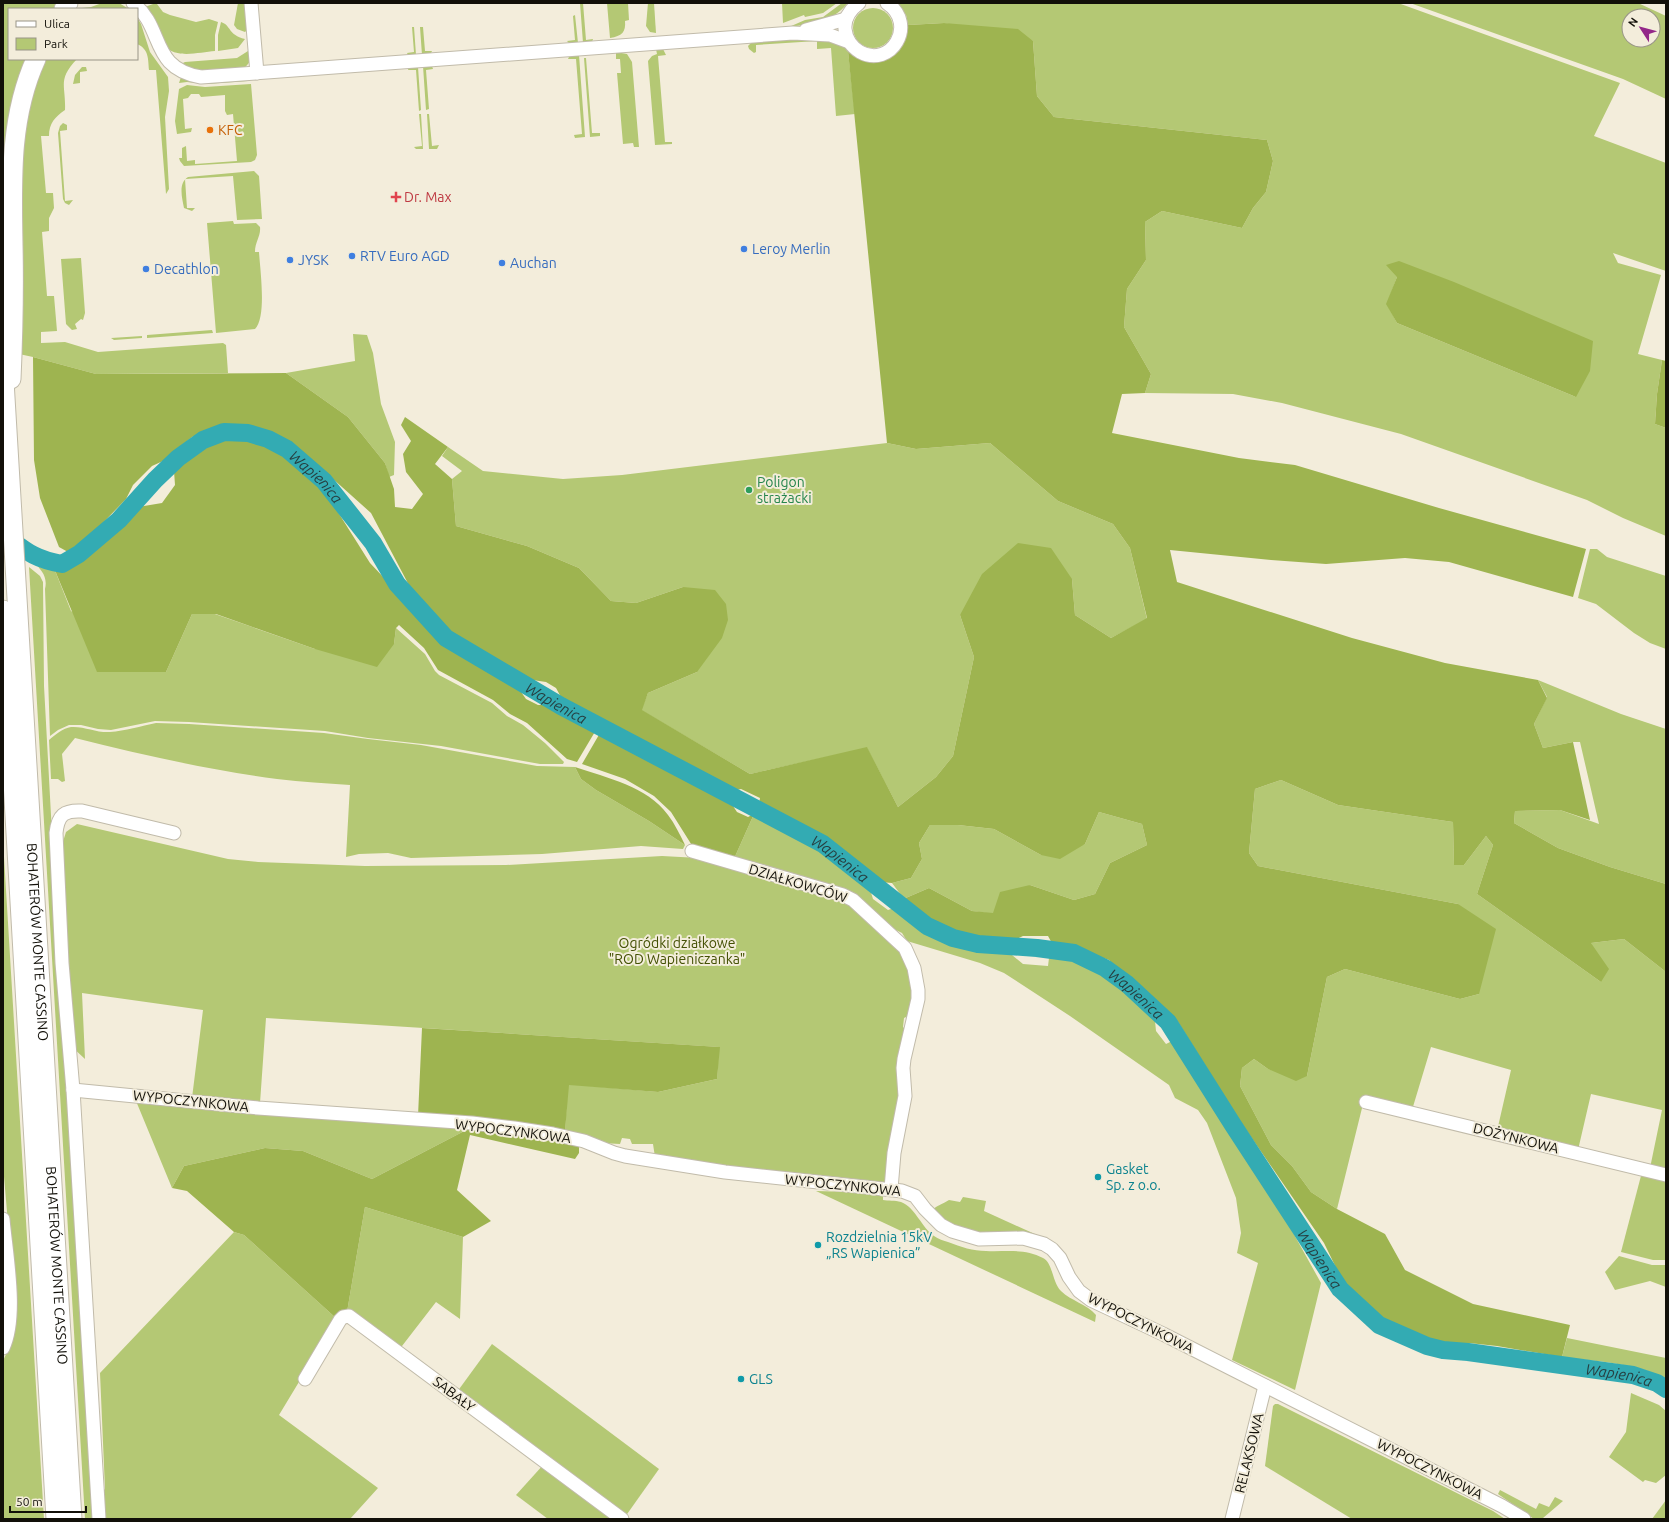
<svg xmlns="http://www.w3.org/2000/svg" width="1669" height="1522" font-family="Ubuntu,sans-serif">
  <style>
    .green { fill: #b4c874; fill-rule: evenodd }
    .forest { fill: #9eb450 }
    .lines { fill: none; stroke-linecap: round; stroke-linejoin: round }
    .river { stroke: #33abb3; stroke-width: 18 }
    .minor-casing { stroke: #c1bbaa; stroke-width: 15 }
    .highway-casing { stroke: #c1bbaa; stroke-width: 21 }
    .minor { stroke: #fff; stroke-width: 13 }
    .highway { stroke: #fff; stroke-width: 19 }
    .food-dot { fill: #e8710a; stroke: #f3eddb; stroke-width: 1.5 }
    .health-dot { fill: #e0444e; stroke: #f3eddb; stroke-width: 1.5 }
    .shop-dot { fill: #3f7fe0; stroke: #f3eddb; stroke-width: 1.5 }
    .leisure-dot { fill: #2e9e5b; stroke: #f3eddb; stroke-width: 1.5 }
    .culture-dot { fill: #0f9aa8; stroke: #f3eddb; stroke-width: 1.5 }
    .labels { text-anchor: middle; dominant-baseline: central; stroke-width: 4; stroke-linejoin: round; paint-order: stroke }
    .food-label { font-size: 14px; fill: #c56008; stroke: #f3eddb; text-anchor: start }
    .health-label { font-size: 14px; fill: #be3a42; stroke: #f3eddb; text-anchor: start }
    .shop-label { font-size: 14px; fill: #366cbe; stroke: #f3eddb; text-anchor: start }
    .leisure-label { font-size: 14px; fill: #27864d; stroke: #f3eddb; text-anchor: start }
    .street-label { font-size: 14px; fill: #121009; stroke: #f3eddb }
    .park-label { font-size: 14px; fill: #445104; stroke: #f3eddb }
    .culture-label { font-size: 14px; fill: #0d838f; stroke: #f3eddb; text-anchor: start }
    .water-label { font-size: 15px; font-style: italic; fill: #263f41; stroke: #f3eddb }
  </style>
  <rect width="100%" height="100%" fill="#f3eddb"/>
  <g class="green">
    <path d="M3 3H59L58 9H9V59H28L7 244 3 178Z"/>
    <path d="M102 3H119L129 9H73L91 7Z"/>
    <path d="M238 3H246L248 29 245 32 237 29 234 25Z"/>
    <path d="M580 3H583L586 40 593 39 592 42 583 43Z"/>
    <path d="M607 3H628L629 20 625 21C626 32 622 36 610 38Z"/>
    <path d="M648 3H654L656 33 650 32 646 26Z"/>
    <path d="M782 3H837L823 13 805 17 804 15 783 23Z"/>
    <path d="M842 3H848C829 24 815 23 789 27L805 20 823 17Z"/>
    <path d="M897 3H1398L1620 83 1594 136 1666 163V271L1613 253 1618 263 1661 275 1638 354 1662 360 1657 394 1655 424 1666 428V536L1623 518 1587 500 1401 434 1282 403 1233 394 1145 393 1151 374 1124 327 1127 289 1146 260 1145 222 1162 211 1242 228 1253 208 1266 192 1273 161 1267 140 1054 117 1037 96 1033 41 944 23 908 25 906 15ZM1397 277 1576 397 1397 323 1387 304Z"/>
    <path d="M1410 3H1638L1666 16V99L1623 79ZM1629 16H1653V40H1629Z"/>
    <path d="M153 4H157L163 12 170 15 196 22 209 19 218 22 215 35V51C201 52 180 58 168 49L145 7Z"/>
    <circle cx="873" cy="28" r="20"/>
    <path d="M575 15 578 43 570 44 567 41 575 40 573 16Z"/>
    <path d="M137 17 141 24 150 52 168 77 169 91 165 117 169 189 166 194 156 70H149C148 59 149 49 137 44Z"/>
    <path d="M221 22C231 25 228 35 245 39L238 48 218 51V35Z"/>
    <path d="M412 27H414L416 55H408L407 53 414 52Z"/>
    <path d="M420 27H423L425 51H432L430 55H422Z"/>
    <path d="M807 38 823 39 840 43 848 51 855 114 836 116 831 48 817 49V41L756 45V52L754 53 749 49 748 46 752 42Z"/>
    <path d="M656 49H663L666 55 658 56 665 142H672V144L655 145 648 61 652 56 657 54Z"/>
    <path d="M248 51 250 53C251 60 250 63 244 68L207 72 197 71 181 64 185 62 237 58Z"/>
    <path d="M616 52 627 54 632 62 639 147H634L633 143 623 144 617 73H621L620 59H616Z"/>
    <path d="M570 55H579L585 137 575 138 574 135 582 134 576 59H568Z"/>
    <path d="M584 58H586L592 133H600V136L590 137Z"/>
    <path d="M41 59H77C57 80 66 85 65 110 55 117 49 123 49 136H41L46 193H53L54 208 49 218V231L42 232 47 296H54L57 331 41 332V343L65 342 98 352 223 343 226 345 228 373 96 374 33 357 19 354V151Z"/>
    <path d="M423 66H432L433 69 426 70 429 109 426 110Z"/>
    <path d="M82 67H86L87 71 80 72V83L73 84 75 75Z"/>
    <path d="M409 67H418L421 110 419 111 416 70H408Z"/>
    <path d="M181 77 246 80 248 81 207 84 187 82 179 83Z"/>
    <path d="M251 84 257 155 255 160 251 162 184 166 180 161 179 158H182V148L186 146 187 161 195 160V164L237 161 233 114 227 115 225 111V95L201 97 199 94H191L188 98 183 99 185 129 192 128 191 132 177 134 175 121 179 89 187 85 205 87Z"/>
    <path d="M419 114H421L423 149H416L414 147 422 146Z"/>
    <path d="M427 114H429L432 146 439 145 437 149H429Z"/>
    <path d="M63 123 67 125V130L60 131 65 201 73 200 69 205 65 203 63 199 58 133 60 126Z"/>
    <path d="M254 171 259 176 262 219 237 220 233 176 185 179 187 208H195L192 211 184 208C182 198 178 183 188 177Z"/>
    <path d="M233 221 234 224 256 223 260 227C261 236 255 242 255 252H259C260 269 267 317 255 329L216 333 207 223Z"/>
    <path d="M81 258 85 313 83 320 81 319 75 324 77 329 72 330 66 324 61 259Z"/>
    <path d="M212 330 213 333 147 338V335Z"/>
    <path d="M353 334 367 335 373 353 381 404 395 442 394 475 389 477 385 463 348 417 286 373 355 361Z"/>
    <path d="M142 336V338L114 340 111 338Z"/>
    <path d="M887 443 916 449 990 443 1058 501 1113 524 1130 548 1147 619 1111 638 1075 615 1072 579 960 615 974 657 953 756 936 777 898 807 867 748 750 774 641 710 648 693 697 672 683 587 636 603 611 601 579 568 527 546 456 526 452 479 462 471 442 456 448 447 483 471 563 479 622 475Z"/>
    <path d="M1590 549H1597L1607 557 1666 576V649L1650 643 1634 633 1596 604 1578 598Z"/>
    <path d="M33 561 54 568 71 611 166 672 192 614H215L315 649 394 644 396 628 425 654 435 671 439 675 492 703 507 716 523 725 545 743 564 762 563 764H540L441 746 368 738 325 731 189 722 155 721 111 730 98 729 81 725H69L58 730 50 736 45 589C48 576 41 570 33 561Z"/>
    <path d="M29 567 40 576 43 582 44 686 59 963 95 1519H85Z"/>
    <path d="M1538 680 1621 714 1666 729V884L1610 867 1558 848 1514 823 1515 811 1560 810 1599 824 1580 742H1573L1543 748 1534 724 1547 697Z"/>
    <path d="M156 723 189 724 324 733 368 739 421 745 537 766 575 767 581 779 596 790 649 821 685 845 683 849 641 846 542 854 411 858 388 853 359 854 346 857 350 785C326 783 302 782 277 779 210 770 142 755 75 738L62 754 65 781 62 782 58 779H51L49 740C55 735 63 728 71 727 84 726 97 733 110 732 125 731 141 726 156 723Z"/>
    <path d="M1281 780 1338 805 1453 822 1454 865H1464L1486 836 1493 845 1477 894 1601 982 1591 943 1624 939 1666 972V1172L1650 1168 1662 1110 1591 1094 1578 1150 1497 1131 1511 1070 1431 1047 1412 1110 1364 1100 1337 1209 1311 1192 1292 1166 1271 1145 1240 1086 1242 1068 1254 1059 1268 1069 1307 1076 1327 977 1345 969 1460 999 1479 994 1458 904 1258 866 1249 853 1255 789Z"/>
    <path d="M1099 812 1142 824 1147 845 1110 863 1095 894 1074 900 1030 885 993 914 972 911 929 888 901 900V895L892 883 911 878 922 859 919 843 930 825H958L994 829 1041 855 1085 844Z"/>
    <path d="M754 814 830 854 869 886 873 899 888 910 894 908 923 929 948 942 1012 955 1023 964 1048 966 1049 958 1073 960 1103 973 1143 1007 1155 1021 1156 1031 1166 1044 1172 1041 1231 1132 1266 1184 1321 1283 1295 1390 1232 1360 1258 1263 1237 1253 1241 1233 1236 1198 1207 1123 1198 1110 1175 1098 1169 1085 1070 1016 1004 973 980 963 907 941 902 933 884 924 861 901 733 861Z"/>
    <path d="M77 824 228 859 258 862 365 866 506 865 662 856 699 858 840 899 855 908 901 952 914 982 910 1015 904 1018 903 1027 906 1030 902 1091 886 1183 883 1184 655 1157 653 1144H632L630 1139 622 1138 620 1144 602 1143 597 1139 565 1131 568 1084 658 1092 717 1079 719 1047 266 1018 260 1103 192 1098 203 1010 82 993 85 1059 71 1046 61 848 66 832Z"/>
    <path d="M3 840 44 1519H3V1361L11 1343 15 1305 3 1165Z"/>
    <path d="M136 1101 472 1127 372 1179 303 1151 265 1148 184 1166 172 1188Z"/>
    <path d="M1642 1172 1666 1178V1260H1653L1621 1252Z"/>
    <path d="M816 1191 883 1193V1200C888 1201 895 1200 901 1202 916 1208 921 1227 934 1236 938 1239 944 1241 948 1242 961 1247 973 1251 986 1251 1006 1252 1025 1248 1043 1258 1053 1263 1052 1282 1061 1291 1071 1301 1087 1304 1096 1315L1095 1322Z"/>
    <path d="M963 1197 986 1201 984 1211 1037 1235H980L952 1227 933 1209C938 1205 943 1204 949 1200L960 1202Z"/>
    <path d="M365 1207 463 1237 460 1319 436 1302 402 1346 398 1348 347 1312Z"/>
    <path d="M234 1232 244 1235 337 1319 279 1415 378 1488 350 1519H104L102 1492 105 1489 100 1373Z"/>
    <path d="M1619 1256 1652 1265H1666V1287L1650 1281 1615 1290 1605 1272Z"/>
    <path d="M1567 1338 1666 1358V1380C1643 1363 1591 1361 1562 1357Z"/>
    <path d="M492 1344 659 1469 625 1517 457 1392Z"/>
    <path d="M1631 1393 1659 1405 1666 1411V1475L1656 1483 1645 1480 1643 1482 1609 1457 1626 1432Z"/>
    <path d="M1275 1404H1278L1493 1511 1505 1519H1352L1265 1466 1273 1406Z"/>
    <path d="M544 1464 618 1519H548L516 1495Z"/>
    <path d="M1500 1490 1536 1509 1539 1503 1549 1507 1555 1497 1563 1501 1543 1518 1534 1519 1498 1494Z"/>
    <path d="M1666 1500V1519H1652Z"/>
  </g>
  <g class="forest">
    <path d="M944 23 1018 29 1033 41 1037 96 1054 117 1267 140 1273 161 1266 192 1253 208 1242 228 1162 211 1145 222 1146 260 1127 289 1124 327 1151 374 1145 393 1122 394 1112 433 1239 458 1295 465 1439 508 1586 549 1573 597 1449 562 1405 558 1326 564 1271 560 1170 550 1177 582 1352 638 1445 663 1538 680 1547 698 1534 724 1543 748 1573 742 1590 820 1560 810 1515 811 1514 823 1558 848 1610 867 1666 884V972L1624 939 1591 943 1609 969 1601 982 1477 894 1493 845 1486 836 1464 865H1454L1453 822 1338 805 1281 780 1255 789 1249 853 1258 866 1458 904 1496 929 1479 994 1460 999 1345 969 1327 977 1307 1076 1296 1081 1268 1069 1254 1059 1242 1068 1240 1086 1271 1145 1292 1166 1311 1192 1337 1209 1385 1234 1405 1270 1473 1304 1570 1325 1562 1357 1497 1346 1469 1343 1434 1344 1382 1322 1345 1286 1324 1243 1238 1118 1178 1022 1109 960 1075 948 1053 945 1048 936H1023L1008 943 961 935 932 922 901 900 929 888 972 911 993 913 1000 892 1030 885 1074 900 1095 894 1110 863 1147 845 1142 824 1099 812 1085 844 1060 859 1041 855 994 829 958 825H930L919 843 922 859 911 878 892 883 880 882 824 842 759 804 760 798 741 789 733 791 562 699 556 688 546 682 526 679 486 658 457 638 434 618 412 591 371 513 313 461 291 445 255 429 235 427 215 429 192 437 163 461 152 466 133 485 126 499 95 531 68 552 59 547 40 498 34 460 33 357 96 374 286 373 348 417 385 463 394 489 395 507 412 509 423 494 406 472 403 454 411 441 401 425 405 417 448 447 435 464 452 479 456 526 527 546 579 568 611 601 636 603 683 587 715 590 726 604 728 620 722 638 697 672 648 693 642 710 750 774 867 747 898 807 936 777 953 756 974 657 960 615 982 574 1018 543 1051 548 1072 579 1075 615 1111 638 1147 618 1130 548 1113 524 1058 501 990 443 916 449 887 443 848 51C852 54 856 58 861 60 886 69 907 51 908 25Z"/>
    <path d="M1399 261 1454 282 1593 341 1590 371 1576 397 1397 323 1386 304 1397 277 1386 265Z"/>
    <path d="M1662 360 1666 361V428L1655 424 1657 394Z"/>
    <path d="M236 437 263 445 292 459 320 487 336 509 370 563 419 615 429 629 449 646 519 689 526 699 538 705H552L596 730 577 762 567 759 527 723 510 714 493 700 438 670 424 648 399 625 396 628 394 644 377 667 315 649 216 614H192L166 672H97L54 568 68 566 85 554 138 507 162 503 175 485 174 471 191 453 216 439Z"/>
    <path d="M600 733 727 797 737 812 748 817 754 814 733 861 693 847 671 812 654 796 625 779 582 764Z"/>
    <path d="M575 767C607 778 647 786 668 815 675 824 680 835 685 845L649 821 596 790 581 779Z"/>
    <path d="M422 1028 720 1047 717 1079 658 1092 569 1085 565 1131 418 1116Z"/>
    <path d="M472 1127 515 1132 579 1146V1153L575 1159 470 1135 457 1190 491 1221 463 1237 365 1207 347 1312 337 1319 244 1235 234 1232 187 1191 172 1188 184 1166 265 1148 303 1151 372 1179Z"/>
  </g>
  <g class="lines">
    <path class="river" id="s1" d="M3 534C26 551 34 559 62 564L79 554 119 520 155 480 178 458 203 440 224 432 248 433 268 439 287 449 324 481 373 543 397 584 446 638 561 706 823 844 927 926 953 938 978 944 1037 948 1074 953 1105 968 1127 984 1168 1022 1233 1125 1340 1289 1379 1325 1427 1346 1443 1350 1468 1352 1633 1375 1657 1383 1666 1389"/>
    <defs>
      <g id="minor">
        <path d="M133 3C165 28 149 68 201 77L793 33 830 35 849 42"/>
        <path d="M251 3 257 73"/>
        <path d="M859 3C851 9 844 18 845 29 846 39 852 47 860 52 891 69 918 24 887 3"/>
        <path d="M806 30 846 19"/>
        <path d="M692 851 843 895 853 900 905 948 914 968 918 990V999L904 1059 903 1068 905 1096 894 1153 891 1189"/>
        <path d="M73 1090 258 1108 472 1123 514 1128 553 1134 584 1141 614 1153 625 1156 725 1172 902 1191 915 1196 925 1209 941 1225 952 1231 979 1239 1023 1238 1044 1244 1052 1249 1060 1258 1069 1277 1079 1291 1091 1300 1163 1334 1502 1506 1524 1519"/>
        <path d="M1366 1102 1666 1175"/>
        <path d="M3 1219C6 1254 18 1316 3 1348"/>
        <path d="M305 1379 340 1320 343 1317 349 1316 622 1519"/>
        <path d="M99 1519 73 1090 62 963 56 833C58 815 64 810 82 811L174 833"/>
        <path d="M1232 1519 1265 1386"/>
      </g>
      <g id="highway">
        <path d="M64 9 68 3"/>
        <path id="s2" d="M3 364 72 1519"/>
        <path d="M11 379C13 335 14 290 13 245 12 182 9 118 36 59"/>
        <path d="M3 610 56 1519"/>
      </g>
    </defs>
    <use href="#minor" class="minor-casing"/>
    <use href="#highway" class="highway-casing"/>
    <use href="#minor" class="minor"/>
    <use href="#highway" class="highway"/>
  </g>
  <circle class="food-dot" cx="210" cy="130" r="4"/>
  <path class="health-dot" d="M394 191h4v4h4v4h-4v4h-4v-4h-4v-4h4z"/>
  <g class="shop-dot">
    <circle cx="744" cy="249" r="4"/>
    <circle cx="352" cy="256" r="4"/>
    <circle cx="290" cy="260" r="4"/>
    <circle cx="502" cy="263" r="4"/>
    <circle cx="146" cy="269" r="4"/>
  </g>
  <circle class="leisure-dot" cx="749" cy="490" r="4"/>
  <g class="culture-dot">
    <circle cx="1098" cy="1177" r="4"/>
    <circle cx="818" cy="1245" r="4"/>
    <circle cx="741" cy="1379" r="4"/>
  </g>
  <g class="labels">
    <g class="food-label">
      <text x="218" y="130">KFC</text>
    </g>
    <g class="health-label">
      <text x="404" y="197">Dr. Max</text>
    </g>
    <g class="shop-label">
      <text x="752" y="249">Leroy Merlin</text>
      <text x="360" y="256">RTV Euro AGD</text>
      <text x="298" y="260">JYSK</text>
      <text x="510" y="263">Auchan</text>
      <text x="154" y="269">Decathlon</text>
    </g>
    <g class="leisure-label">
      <text x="757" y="482">Poligon<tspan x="757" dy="16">strażacki</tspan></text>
    </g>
    <g class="street-label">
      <text transform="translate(798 883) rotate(17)">DZIAŁKOWCÓW</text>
      <text stroke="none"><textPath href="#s2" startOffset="579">BOHATERÓW MONTE CASSINO</textPath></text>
      <text transform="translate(191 1101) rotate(6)">WYPOCZYNKOWA</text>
      <text transform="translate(513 1131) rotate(7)">WYPOCZYNKOWA</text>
      <text transform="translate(1516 1138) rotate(14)">DOŻYNKOWA</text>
      <text transform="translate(843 1185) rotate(6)">WYPOCZYNKOWA</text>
      <text stroke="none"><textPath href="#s2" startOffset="903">BOHATERÓW MONTE CASSINO</textPath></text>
      <text transform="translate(1141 1323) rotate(27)">WYPOCZYNKOWA</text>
      <text transform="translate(454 1394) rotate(37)">SABAŁY</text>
      <text transform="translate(1249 1453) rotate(-76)">RELAKSOWA</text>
      <text transform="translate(1430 1469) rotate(27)">WYPOCZYNKOWA</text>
    </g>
    <g class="park-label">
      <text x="677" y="943">Ogródki działkowe<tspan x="677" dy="16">"ROD Wapieniczanka"</tspan></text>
    </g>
    <g class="culture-label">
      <text x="1106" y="1169">Gasket<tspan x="1106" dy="16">Sp. z o.o.</tspan></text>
      <text x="826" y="1237">Rozdzielnia 15kV<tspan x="826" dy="16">„RS Wapienica”</tspan></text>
      <text x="749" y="1379">GLS</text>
    </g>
    <g class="water-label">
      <text stroke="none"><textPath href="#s1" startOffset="385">Wapienica</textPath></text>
      <text stroke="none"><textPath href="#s1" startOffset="721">Wapienica</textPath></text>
      <text stroke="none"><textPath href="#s1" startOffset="1045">Wapienica</textPath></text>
      <text stroke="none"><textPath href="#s1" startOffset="1381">Wapienica</textPath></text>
      <text stroke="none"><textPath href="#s1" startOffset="1705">Wapienica</textPath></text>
      <text stroke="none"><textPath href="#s1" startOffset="2041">Wapienica</textPath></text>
    </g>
  </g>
  <rect width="1669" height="1522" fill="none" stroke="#121009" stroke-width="8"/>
  <rect x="8" y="8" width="130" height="52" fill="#f3eddb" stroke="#999587"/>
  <rect x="16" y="21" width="20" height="6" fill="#ffffff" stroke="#999587"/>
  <text x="44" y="28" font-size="12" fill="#121009">Ulica</text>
  <rect x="16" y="38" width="20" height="12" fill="#b4c874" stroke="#999587"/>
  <text x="44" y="48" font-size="12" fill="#121009">Park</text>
  <g transform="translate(1641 28) rotate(306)"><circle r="19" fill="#f3eddb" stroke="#999587"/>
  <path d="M0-3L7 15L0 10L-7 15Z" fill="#932789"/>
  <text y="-6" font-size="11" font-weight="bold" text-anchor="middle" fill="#121009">N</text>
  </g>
  <path d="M10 1506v6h76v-6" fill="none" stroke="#121009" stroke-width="2"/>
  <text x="16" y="1506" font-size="12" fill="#121009" stroke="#f3eddb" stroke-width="3" paint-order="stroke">50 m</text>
</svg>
